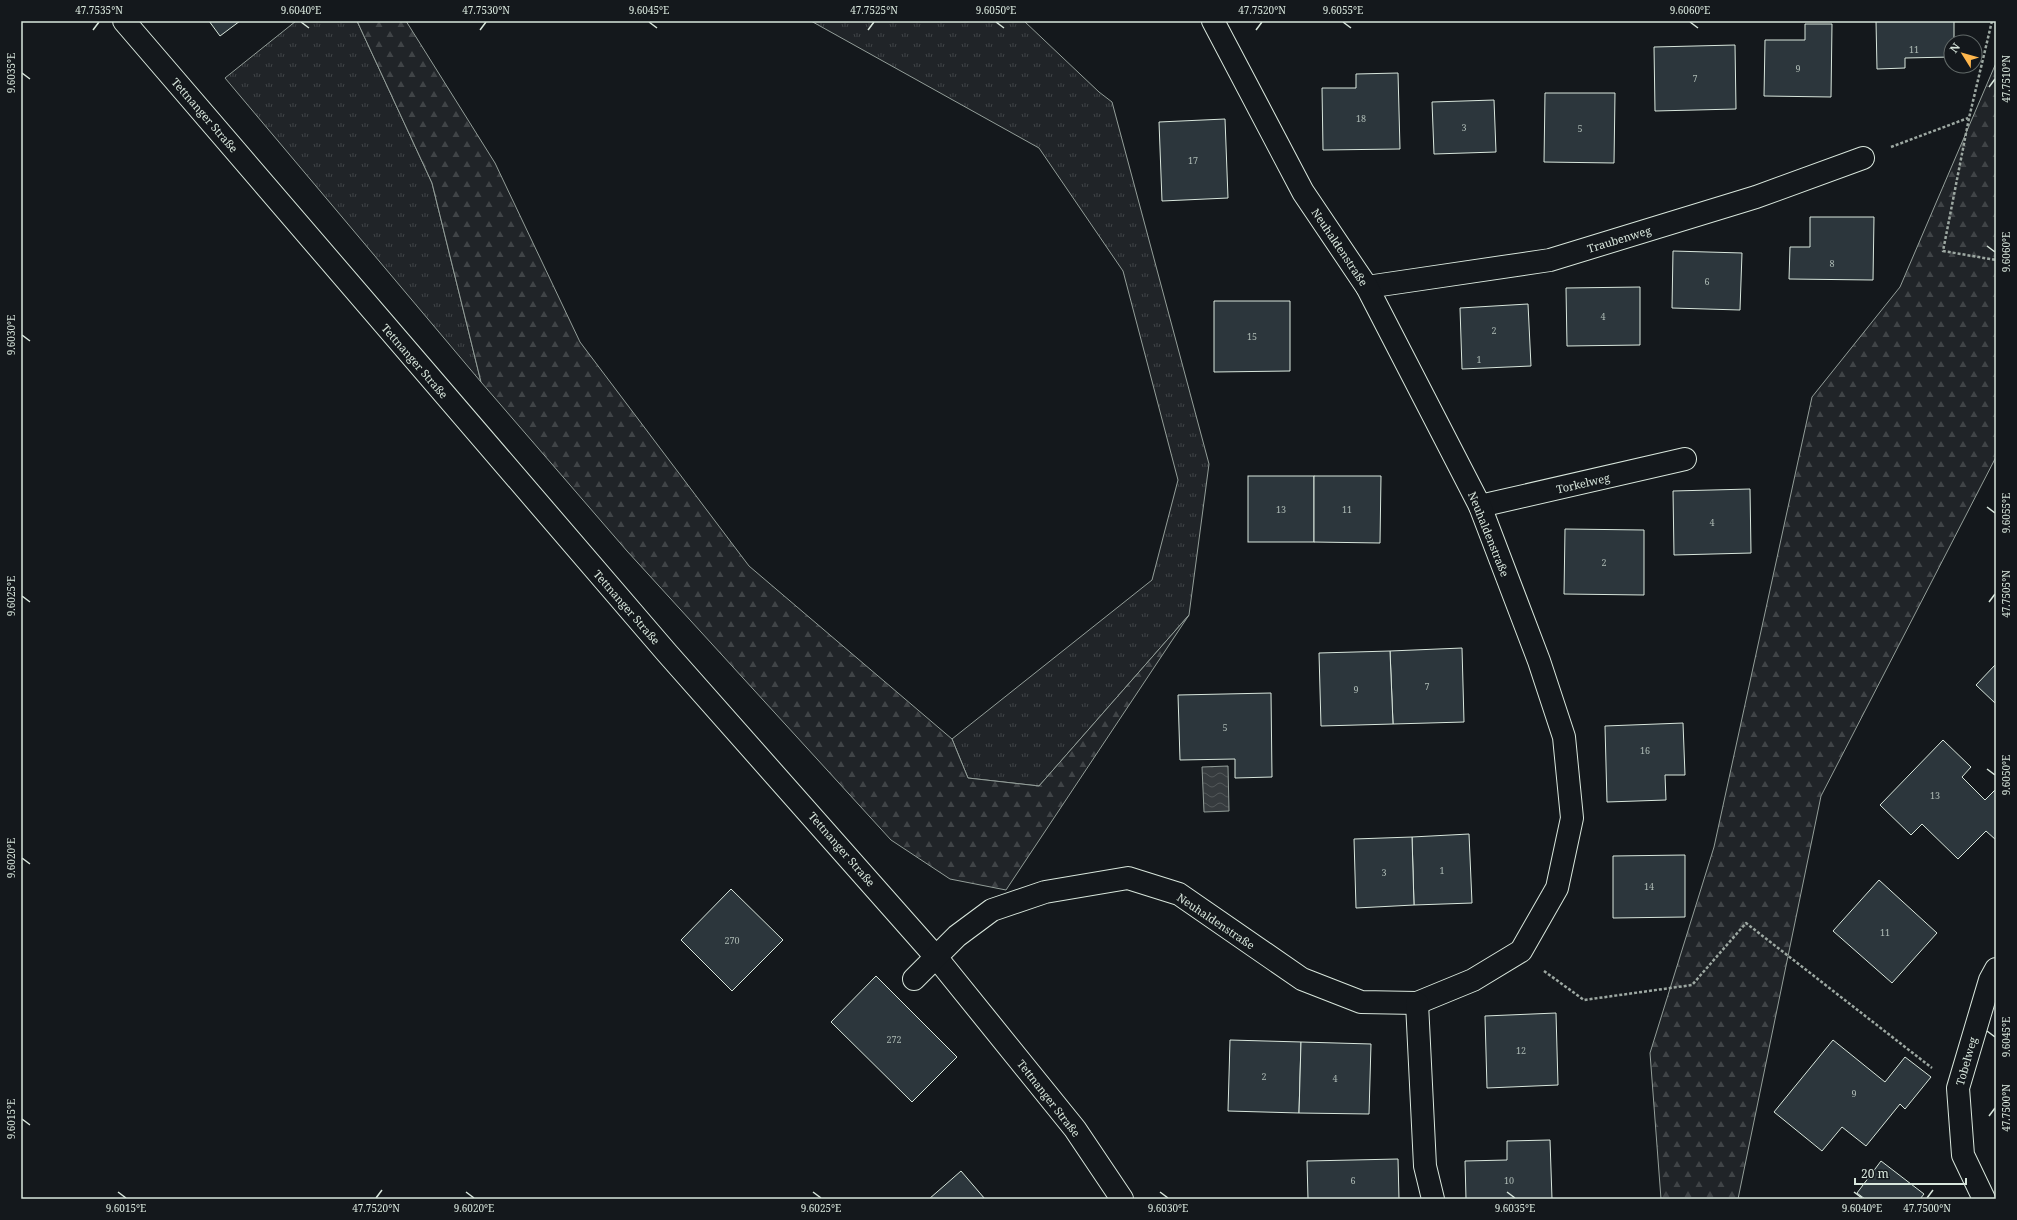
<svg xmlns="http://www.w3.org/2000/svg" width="2017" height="1220" font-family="'Noto Serif',serif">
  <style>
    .grass { fill: url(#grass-tufts); stroke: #939e99 }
    .forest { fill: url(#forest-firs); stroke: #939e99 }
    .water { fill: url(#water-waves); stroke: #939e99 }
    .building { fill: #2c363c; stroke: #d8e6dc }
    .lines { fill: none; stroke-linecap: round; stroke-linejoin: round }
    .minor-casing { stroke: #d8e6dc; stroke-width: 24 }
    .path { stroke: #9da8a2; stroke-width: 2.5; stroke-dasharray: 3 2; stroke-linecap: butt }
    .minor { stroke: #14181c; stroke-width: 22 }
    .ticks { fill: none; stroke: #d8e6dc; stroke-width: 1.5 }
    .labels { text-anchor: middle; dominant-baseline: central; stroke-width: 3; stroke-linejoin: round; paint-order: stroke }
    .number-label { font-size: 9px; fill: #adbab4 }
    .street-label { font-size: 11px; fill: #d8e6dc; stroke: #14181c }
    .neatline { fill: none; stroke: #d8e6dc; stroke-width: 1.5 }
    .ticks-label { font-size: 10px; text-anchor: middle; fill: #d8e6dc }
  </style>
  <defs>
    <pattern id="grass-tufts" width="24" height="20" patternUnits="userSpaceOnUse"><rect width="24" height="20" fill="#202428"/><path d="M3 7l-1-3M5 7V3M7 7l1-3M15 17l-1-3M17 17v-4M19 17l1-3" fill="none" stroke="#404447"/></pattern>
    <pattern id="forest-firs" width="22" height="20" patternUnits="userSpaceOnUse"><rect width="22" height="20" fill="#202428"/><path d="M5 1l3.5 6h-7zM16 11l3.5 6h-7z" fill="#404447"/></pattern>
    <pattern id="water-waves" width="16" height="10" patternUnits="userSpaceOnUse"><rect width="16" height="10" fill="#363b3e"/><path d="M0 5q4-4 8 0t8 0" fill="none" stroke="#525759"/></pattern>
  </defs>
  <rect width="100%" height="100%" fill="#14181c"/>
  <g class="grass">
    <path d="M296 21H357L432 183 481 382 225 78Z"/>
    <path d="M811 21H1024L1099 92 1112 102 1209 464 1189 615 1039 786 968 778 952 739 1152 580 1178 480 1123 271 1039 148Z"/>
  </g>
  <g class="forest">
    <path d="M357 21H406L495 163 580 342 749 566 952 739 968 778 1039 786 1189 615 1006 890 950 879 891 840 627 551 481 382 432 183Z"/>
    <path d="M1996 63V457L1821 796 1738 1199H1661L1650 1053 1714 847 1812 397 1900 287Z"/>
  </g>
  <path class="water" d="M1228 766 1229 811 1204 812 1202 767Z"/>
  <g class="building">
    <path d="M209 21H240L220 36Z"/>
    <path d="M1876 21H1954V42H1951V57L1905 58V68L1877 69Z"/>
    <path d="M1805 24H1832L1831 97 1764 96 1765 40H1805Z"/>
    <path d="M1735 45 1736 109 1655 111 1654 47Z"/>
    <path d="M1398 73 1400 149 1323 150 1322 88H1356V74Z"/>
    <path d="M1545 93H1615L1614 163 1544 162Z"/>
    <path d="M1494 100 1496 152 1434 154 1432 102Z"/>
    <path d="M1225 119 1228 198 1162 201 1159 122Z"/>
    <path d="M1810 217H1874L1873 280 1789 279 1790 247H1810Z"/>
    <path d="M1673 251 1742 253 1740 310 1672 308Z"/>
    <path d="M1640 287V345L1567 346 1566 288Z"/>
    <path d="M1214 301H1290V371L1214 372Z"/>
    <path d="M1528 304 1531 366 1462 369 1460 308Z"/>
    <rect x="1248" y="476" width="66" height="66"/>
    <path d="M1314 476H1381L1380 543 1314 542Z"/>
    <path d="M1750 489 1751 553 1674 555 1673 491Z"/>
    <path d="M1565 529 1644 530V595L1564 594Z"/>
    <path d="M1462 648 1464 722 1393 724 1390 651Z"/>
    <path d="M1390 651 1393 724 1321 726 1319 653Z"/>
    <path d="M1996 664V704L1976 685Z"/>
    <path d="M1271 693 1272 777 1235 778V759L1180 760 1178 695Z"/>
    <path d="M1683 723 1685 775H1665L1666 800 1607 802 1605 726Z"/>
    <path d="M1943 740 1971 767 1962 777 1985 800 1996 789V840L1986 831 1958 859 1922 824 1911 835 1880 805Z"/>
    <path d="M1469 834 1472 903 1414 905 1412 837Z"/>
    <path d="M1412 837 1414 905 1356 908 1354 839Z"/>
    <path d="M1685 855V917L1613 918V856Z"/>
    <path d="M1879 880 1937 933 1892 983 1833 931Z"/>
    <path d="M731 889 783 940 732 991 681 940Z"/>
    <path d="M876 976 957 1057 912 1102 831 1022Z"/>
    <path d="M1556 1013 1558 1085 1487 1088 1485 1016Z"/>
    <path d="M1230 1040 1301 1042 1299 1113 1228 1111Z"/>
    <path d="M1833 1040 1885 1082 1905 1057 1931 1077 1905 1109 1900 1104 1866 1146 1842 1127 1822 1151 1774 1112Z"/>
    <path d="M1301 1042 1371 1044 1369 1114 1299 1113Z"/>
    <path d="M1550 1140 1552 1199H1466L1465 1161 1507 1160V1141Z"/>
    <path d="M1398 1159 1399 1199H1308L1307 1161Z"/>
    <path d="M1881 1161 1924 1194 1920 1199H1865L1857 1193Z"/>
    <path d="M961 1171 985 1199H929Z"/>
  </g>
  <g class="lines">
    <defs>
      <g id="minor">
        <path d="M124 21 667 653 936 957 1075 1129 1122 1199"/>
        <path d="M1367 287 1550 260 1756 197 1863 158"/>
        <path d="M1480 506 1685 459"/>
        <path d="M914 979 957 936 992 910 1045 892 1128 878 1179 894 1302 979 1361 1002 1417 1003 1473 980 1521 951 1557 888 1572 818 1564 737 1539 661 1480 506 1367 287 1303 192 1213 21"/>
        <path d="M1417 1003 1425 1166 1433 1199"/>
        <path d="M1984 1199 1963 1155 1958 1088 1990 980 1996 969"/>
      </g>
    </defs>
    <use href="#minor" class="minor-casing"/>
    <g class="path">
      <path d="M1992 21 1969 118 1943 251 1996 260"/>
      <path d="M1891 147 1968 118"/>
      <path d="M1544 971 1584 1000 1692 985 1746 923 1932 1068"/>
    </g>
    <use href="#minor" class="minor"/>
  </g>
  <path class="ticks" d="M301 22 309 28M649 22 657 28M996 22 1004 28M1343 22 1351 28M1690 22 1698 28M93 30 99 22M480 30 486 22M868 30 874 22M1256 30 1262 22M22 73 30 79M1989 87 1995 79M1987 246 1995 252M22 335 30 341M1987 507 1995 513M22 596 30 602M1989 602 1995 594M1987 769 1995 775M22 858 30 864M1987 1031 1995 1037M1989 1116 1995 1108M22 1119 30 1125M118 1192 126 1198M466 1192 474 1198M813 1192 821 1198M1160 1192 1168 1198M1507 1192 1515 1198M1854 1192 1862 1198M376 1198 382 1190M1927 1198 1933 1190"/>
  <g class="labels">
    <g class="number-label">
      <text x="1914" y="49">11</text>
      <text x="1798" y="68">9</text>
      <text x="1695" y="78">7</text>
      <text x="1361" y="118">18</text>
      <text x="1464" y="127">3</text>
      <text x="1580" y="128">5</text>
      <text x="1193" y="160">17</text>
      <text x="1832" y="263">8</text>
      <text x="1707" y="281">6</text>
      <text x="1603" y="316">4</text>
      <text x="1494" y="330">2</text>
      <text x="1252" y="336">15</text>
      <text x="1479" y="359">1</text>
      <text x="1281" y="509">13</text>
      <text x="1347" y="509">11</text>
      <text x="1712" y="522">4</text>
      <text x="1604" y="562">2</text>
      <text x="1427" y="686">7</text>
      <text x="1356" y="689">9</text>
      <text x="1225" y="727">5</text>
      <text x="1645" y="750">16</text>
      <text x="1935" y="795">13</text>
      <text x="1442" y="870">1</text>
      <text x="1384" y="872">3</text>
      <text x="1649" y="886">14</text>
      <text x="1885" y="932">11</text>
      <text x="732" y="940">270</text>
      <text x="894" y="1039">272</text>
      <text x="1521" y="1050">12</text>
      <text x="1264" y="1076">2</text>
      <text x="1335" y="1078">4</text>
      <text x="1854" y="1093">9</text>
      <text x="1353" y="1180">6</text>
      <text x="1509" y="1180">10</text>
    </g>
    <g class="street-label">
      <text transform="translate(205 115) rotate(49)">Tettnanger Straße</text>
      <text transform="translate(1619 239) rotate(-17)">Traubenweg</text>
      <text transform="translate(1340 247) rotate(56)">Neuhaldenstraße</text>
      <text transform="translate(415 361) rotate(49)">Tettnanger Straße</text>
      <text transform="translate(1583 483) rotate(-13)">Torkelweg</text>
      <text transform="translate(1489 534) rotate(68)">Neuhaldenstraße</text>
      <text transform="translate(627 607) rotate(49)">Tettnanger Straße</text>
      <text transform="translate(842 849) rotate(49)">Tettnanger Straße</text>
      <text transform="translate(1216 921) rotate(34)">Neuhaldenstraße</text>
      <text transform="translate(1966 1061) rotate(-74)">Tobelweg</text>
      <text transform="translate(1049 1098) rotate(52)">Tettnanger Straße</text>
    </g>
  </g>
  <rect width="2017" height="1220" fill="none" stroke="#14181c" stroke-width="44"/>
  <g transform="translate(1963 54) rotate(307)"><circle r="19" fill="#14181c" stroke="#626a69"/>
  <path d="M0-3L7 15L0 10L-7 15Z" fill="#ffb74d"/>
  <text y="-6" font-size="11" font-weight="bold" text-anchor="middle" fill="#d8e6dc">N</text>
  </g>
  <path d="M1855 1178v6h111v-6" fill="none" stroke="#d8e6dc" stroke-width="2"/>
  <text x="1861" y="1178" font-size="12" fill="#d8e6dc" stroke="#14181c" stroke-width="3" paint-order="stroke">20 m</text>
  <rect x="22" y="22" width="1973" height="1176" class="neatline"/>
  <g class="ticks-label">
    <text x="99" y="14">47.7535°N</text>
    <text x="301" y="14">9.6040°E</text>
    <text x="486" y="14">47.7530°N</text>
    <text x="649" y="14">9.6045°E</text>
    <text x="874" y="14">47.7525°N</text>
    <text x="996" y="14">9.6050°E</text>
    <text x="1262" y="14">47.7520°N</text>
    <text x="1343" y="14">9.6055°E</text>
    <text x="1690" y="14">9.6060°E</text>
    <text transform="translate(11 73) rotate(-90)" y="4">9.6035°E</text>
    <text transform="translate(2006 79) rotate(-90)" y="4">47.7510°N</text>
    <text transform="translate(2006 252) rotate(-90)" y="4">9.6060°E</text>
    <text transform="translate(11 335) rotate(-90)" y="4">9.6030°E</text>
    <text transform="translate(2006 513) rotate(-90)" y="4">9.6055°E</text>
    <text transform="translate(2006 594) rotate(-90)" y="4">47.7505°N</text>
    <text transform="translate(11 596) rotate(-90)" y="4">9.6025°E</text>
    <text transform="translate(2006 775) rotate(-90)" y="4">9.6050°E</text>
    <text transform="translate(11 858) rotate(-90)" y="4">9.6020°E</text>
    <text transform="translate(2006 1037) rotate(-90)" y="4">9.6045°E</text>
    <text transform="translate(2006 1108) rotate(-90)" y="4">47.7500°N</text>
    <text transform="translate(11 1119) rotate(-90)" y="4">9.6015°E</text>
    <text x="126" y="1212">9.6015°E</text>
    <text x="376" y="1212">47.7520°N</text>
    <text x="474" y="1212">9.6020°E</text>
    <text x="821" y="1212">9.6025°E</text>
    <text x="1168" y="1212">9.6030°E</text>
    <text x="1515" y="1212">9.6035°E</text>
    <text x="1862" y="1212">9.6040°E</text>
    <text x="1927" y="1212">47.7500°N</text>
  </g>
</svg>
